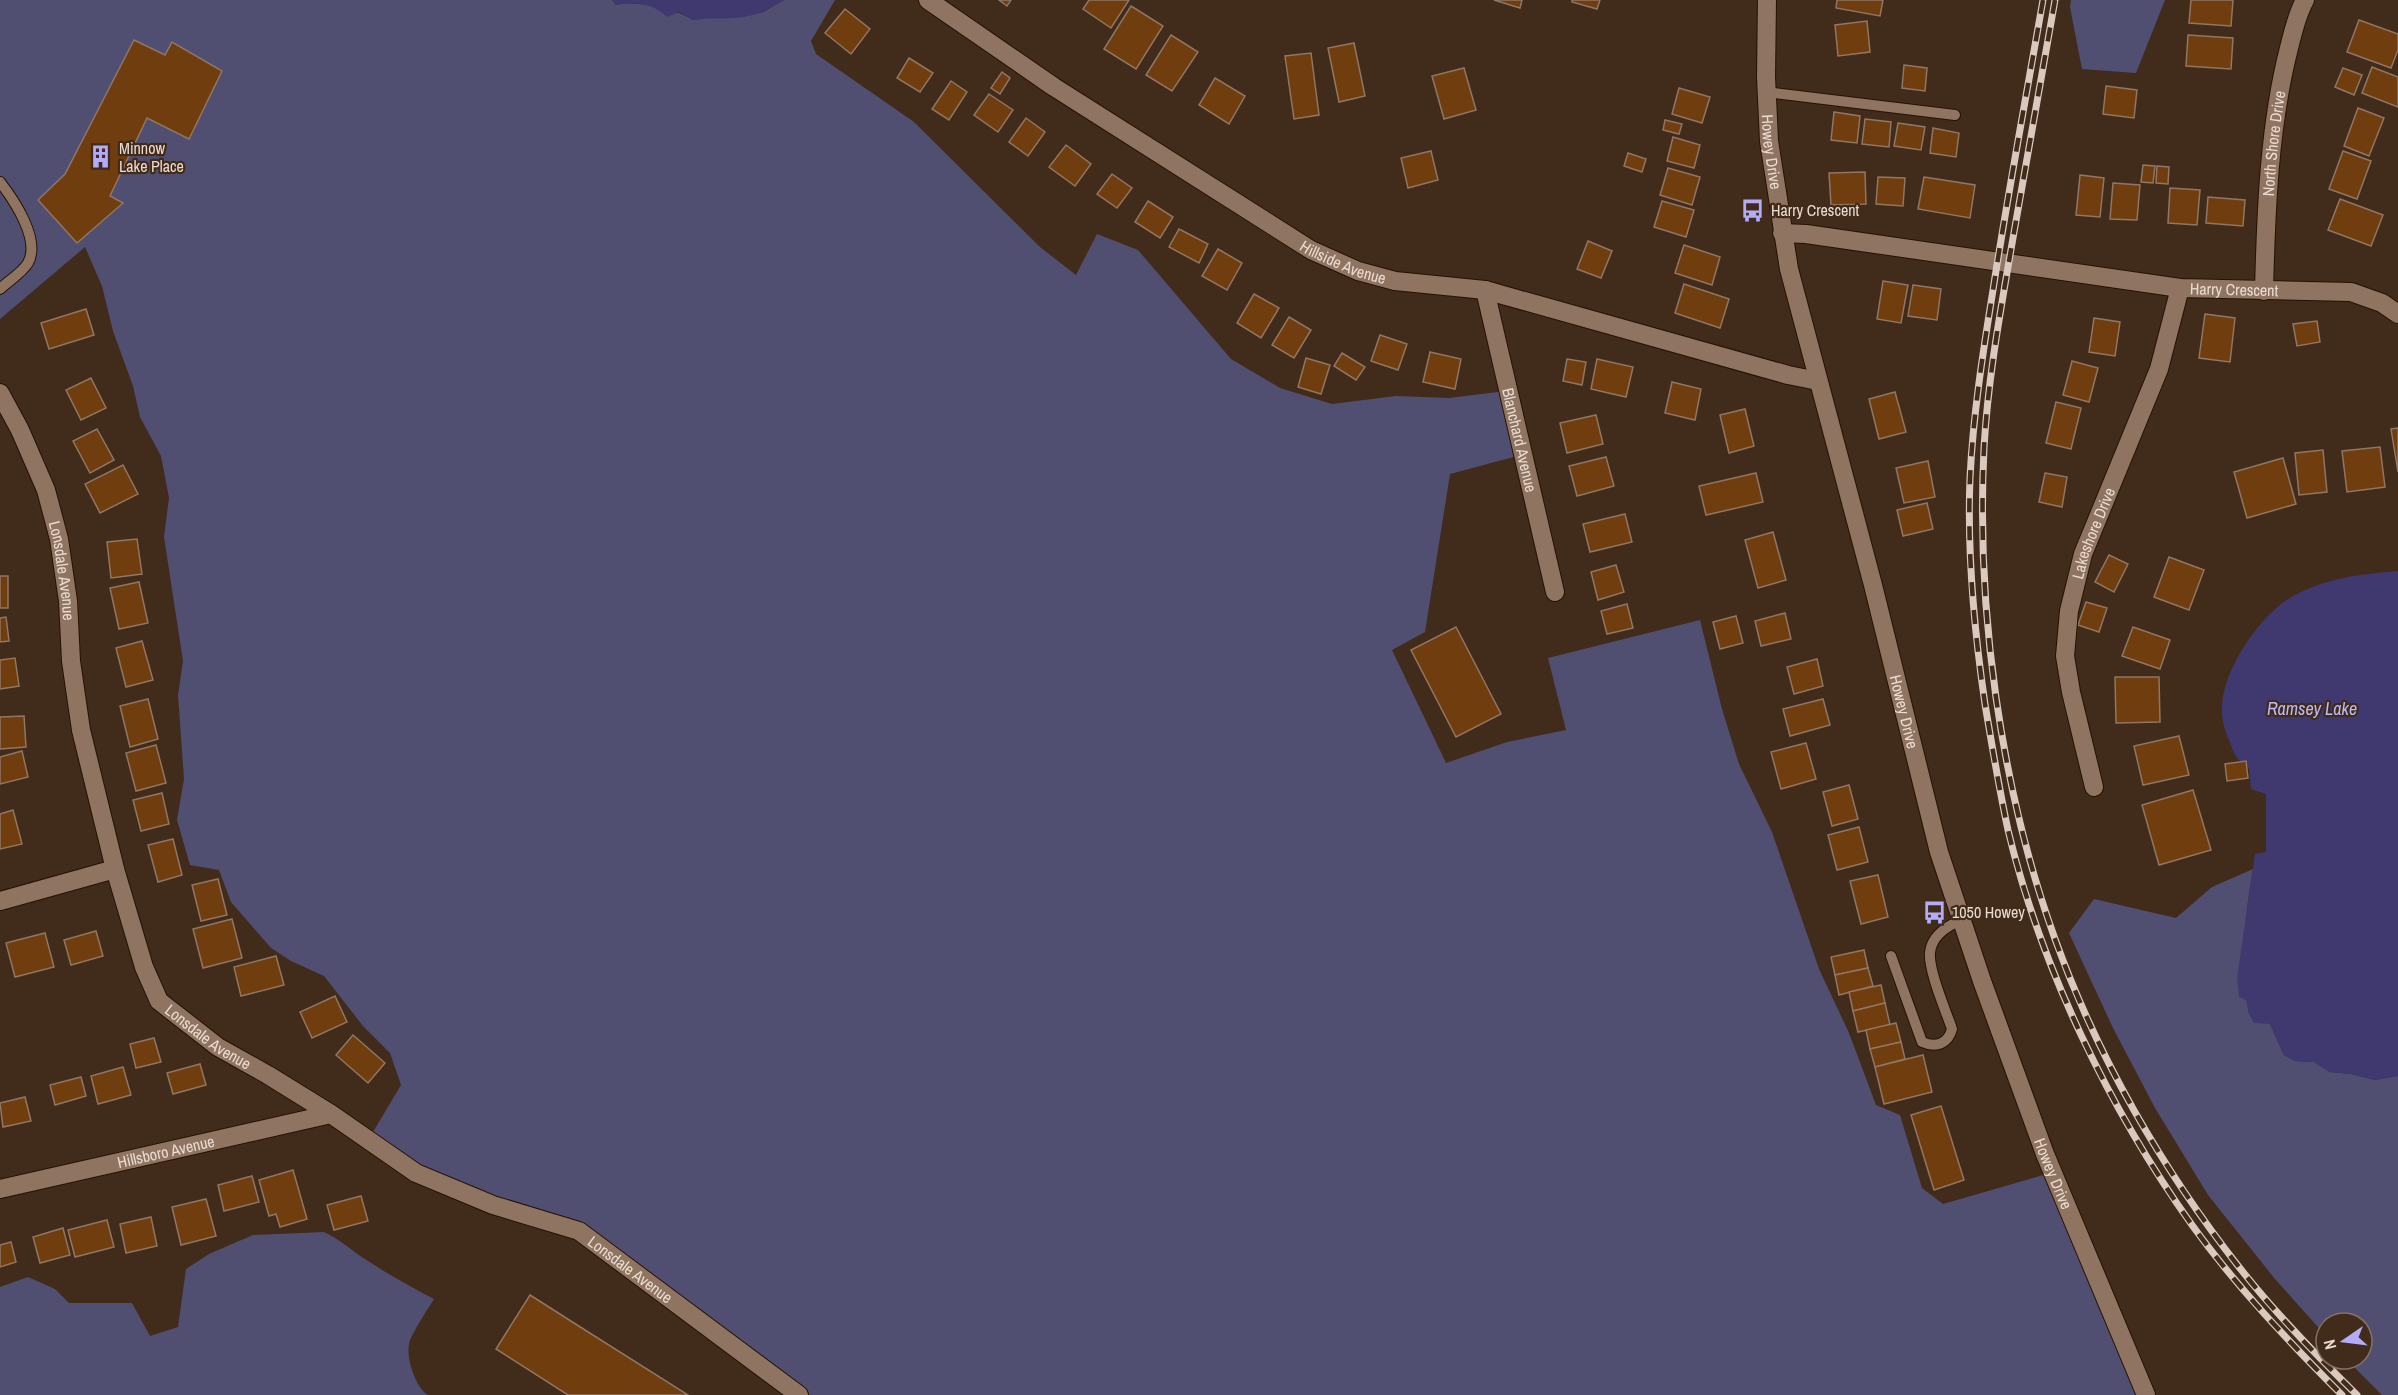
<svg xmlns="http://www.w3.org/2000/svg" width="2398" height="1395" font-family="'Archivo Narrow',sans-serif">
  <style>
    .green { fill: #514f71 }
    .water { fill: #403970 }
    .building { fill: #6f3d0e; stroke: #907663; stroke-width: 1.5 }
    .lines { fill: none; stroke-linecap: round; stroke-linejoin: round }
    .lane-casing { stroke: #271303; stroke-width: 12 }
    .street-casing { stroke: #271303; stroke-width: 20 }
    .secondary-casing { stroke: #271303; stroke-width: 20 }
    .lane { stroke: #8e7461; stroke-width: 10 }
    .street { stroke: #8e7461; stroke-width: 18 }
    .secondary { stroke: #8e7461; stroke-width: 18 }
    .rail-casing { stroke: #d9c9be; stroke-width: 7 }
    .rail { stroke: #412b1a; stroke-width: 4.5; stroke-dasharray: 14; stroke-linecap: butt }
    .labels { text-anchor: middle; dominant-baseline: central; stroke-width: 4.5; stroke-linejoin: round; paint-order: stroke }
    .street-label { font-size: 16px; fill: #eadbd1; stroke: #412b1a }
    .poi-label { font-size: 16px; fill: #eadbd1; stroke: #412b1a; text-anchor: start }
    .water-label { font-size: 18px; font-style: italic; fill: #bdb9fd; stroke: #412b1a }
  </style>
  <rect width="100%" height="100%" fill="#412b1a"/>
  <g class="green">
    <path d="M0 0H612L616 5C636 0 676 9 693 20L711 17H742L763 12 784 0H835L811 41 816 54 914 122 1040 247 1076 275 1097 234 1138 250 1231 359 1280 388 1332 404 1396 396 1449 398 1506 391 1521 455 1450 474 1425 632 1392 650 1446 763 1507 742 1566 730 1548 658 1700 620 1722 709 1739 764 1772 832 1819 969 1849 1033 1876 1105 1900 1115 1922 1188 1943 1204 2050 1173 2144 1395H797L578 1232 493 1207 367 1142 401 1085 390 1053 363 1026 324 976 291 961 271 948 231 902 219 870 190 865 177 820 184 779 178 695 183 661 164 537 169 498 161 456 140 417 133 386 113 331 102 286 85 247 0 319Z"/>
    <path d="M2071 0H2165L2136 73 2082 69 2070 7Z"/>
    <path d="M2253 869C2245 916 2239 966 2249 1014L2270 1024 2284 1055 2295 1061 2314 1062 2330 1072 2351 1074 2375 1080 2398 1076V1395H2382L2346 1359H2362V1323H2326V1336L2275 1279 2208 1195 2155 1108 2113 1028 2069 933 2094 899 2176 918 2212 887Z"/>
    <path d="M324 1232C341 1240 352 1251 368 1261 389 1275 411 1287 434 1299 428 1309 411 1334 409 1344 406 1359 416 1388 428 1395H0V1287L28 1277 55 1289 69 1303H132L150 1336 178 1327 186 1269 209 1254 253 1235Z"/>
  </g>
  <g class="water">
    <path d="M612 0H784C770 8 758 15 743 17 726 20 710 17 693 20L680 12 667 17C655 4 633 0 616 5Z"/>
    <path d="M2398 571V1076L2375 1080 2351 1074 2329 1072 2314 1062 2295 1061 2284 1055 2270 1024 2254 1023 2249 1014 2246 1000 2239 997 2237 978 2255 854 2266 852V794L2251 789 2249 768C2235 759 2235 755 2229 740 2224 729 2221 716 2222 704 2225 667 2260 615 2293 596 2326 578 2361 574 2398 571Z"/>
  </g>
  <g class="building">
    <path d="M999 0H1011L1007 6Z"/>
    <path d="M1089 0H1129L1111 28 1083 9Z"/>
    <path d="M1494 0H1522L1520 8Z"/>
    <path d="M1572 0H1600L1597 9 1572 2Z"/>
    <path d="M1837 0H1883L1880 16 1836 8Z"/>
    <path d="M2191 0H2233L2231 26 2189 23Z"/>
    <path d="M1131 6 1163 26 1136 69 1104 49Z"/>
    <path d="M845 9 870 29 851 54 825 33Z"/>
    <path d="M2359 20 2398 34V50L2391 68 2347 52Z"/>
    <path d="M1867 21 1870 52 1838 56 1835 25Z"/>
    <path d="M1171 35 1198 52 1172 91 1146 75Z"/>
    <path d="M2188 35 2233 38 2231 69 2186 66Z"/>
    <path d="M134 40 165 55 172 42 222 71 189 139 147 118 110 196 123 203 77 243 38 200 65 174Z"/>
    <path d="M1354 43 1365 96 1339 102 1328 48Z"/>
    <path d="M1311 53 1319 115 1294 119 1285 56Z"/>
    <path d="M909 58 933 73 920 92 897 78Z"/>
    <path d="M1904 65 1927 68 1925 91 1902 88Z"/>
    <path d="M2372 67 2398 77V107L2362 93Z"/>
    <path d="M1464 68 1476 110 1444 119 1432 76Z"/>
    <path d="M2343 68 2362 75 2354 95 2335 87Z"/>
    <path d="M1002 72 1010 78 1000 94 991 88Z"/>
    <path d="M1215 78 1245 96 1229 124 1199 105Z"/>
    <path d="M951 81 967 92 949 120 932 109Z"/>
    <path d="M2106 86 2137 90 2134 118 2103 114Z"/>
    <path d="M1679 88 1710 97 1702 123 1672 114Z"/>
    <path d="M989 94 1013 110 998 132 974 115Z"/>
    <path d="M2358 108 2384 118 2369 156 2344 146Z"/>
    <path d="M1834 112 1860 116 1857 143 1831 140Z"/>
    <path d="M1026 118 1045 132 1028 156 1009 142Z"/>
    <path d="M1865 119 1891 122 1889 147 1862 144Z"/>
    <path d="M1665 120 1682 124 1679 134 1663 130Z"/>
    <path d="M1898 123 1925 127 1921 150 1894 146Z"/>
    <path d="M1933 128 1959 133 1956 157 1930 153Z"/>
    <path d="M1673 137 1700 145 1694 168 1667 161Z"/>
    <path d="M1066 145 1091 164 1075 186 1049 167Z"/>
    <path d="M1431 151 1438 180 1408 188 1401 158Z"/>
    <path d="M2343 151 2371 161 2357 199 2329 189Z"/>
    <path d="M1628 153 1646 159 1642 172 1624 166Z"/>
    <path d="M2143 165 2155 166 2153 183 2141 182Z"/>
    <path d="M2157 166 2169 167 2168 184 2156 183Z"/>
    <path d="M1668 168 1700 177 1692 205 1660 195Z"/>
    <path d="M1865 172 1866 204 1831 205 1829 173Z"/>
    <path d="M1112 174 1132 188 1117 208 1097 194Z"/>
    <path d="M2080 175 2104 178 2100 217 2076 215Z"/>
    <path d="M1878 177 1905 178 1903 206 1876 204Z"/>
    <path d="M1924 177 1975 185 1970 218 1918 209Z"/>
    <path d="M2113 183 2140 185 2137 220 2110 219Z"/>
    <path d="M2170 188 2200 190 2197 225 2168 223Z"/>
    <path d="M2208 197 2245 200 2243 226 2206 223Z"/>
    <path d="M2340 199 2383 215 2371 246 2328 230Z"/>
    <path d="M1148 201 1173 217 1160 238 1135 222Z"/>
    <path d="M1662 201 1694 210 1686 237 1654 227Z"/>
    <path d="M1179 229 1208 244 1199 263 1169 247Z"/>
    <path d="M1588 241 1612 251 1601 278 1577 269Z"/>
    <path d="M1684 245 1720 257 1712 285 1675 273Z"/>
    <path d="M1218 249 1242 263 1227 290 1202 276Z"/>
    <path d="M1883 281 1908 285 1901 323 1877 319Z"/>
    <path d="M1684 284 1729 299 1720 328 1675 313Z"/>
    <path d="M1913 285 1941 289 1937 320 1908 316Z"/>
    <path d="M1254 294 1279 308 1261 338 1237 323Z"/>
    <path d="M86 309 94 335 49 349 41 323Z"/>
    <path d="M2205 314 2235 318 2230 362 2199 358Z"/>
    <path d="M1289 317 1311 330 1294 358 1272 345Z"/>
    <path d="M2094 318 2120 322 2115 356 2089 352Z"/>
    <path d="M2317 321 2320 342 2297 346 2293 324Z"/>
    <path d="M1380 335 1407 344 1398 370 1371 361Z"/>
    <path d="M1430 352 1461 359 1455 389 1423 382Z"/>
    <path d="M1342 353 1365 367 1356 380 1334 366Z"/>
    <path d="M1306 358 1330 365 1321 394 1298 387Z"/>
    <path d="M1567 359 1586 362 1582 385 1563 381Z"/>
    <path d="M1597 359 1633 367 1626 397 1591 389Z"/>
    <path d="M2072 361 2098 368 2089 402 2063 395Z"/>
    <path d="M91 378 106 408 81 420 66 390Z"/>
    <path d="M1672 382 1701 389 1695 420 1665 413Z"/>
    <path d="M1895 392 1906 432 1879 439 1869 399Z"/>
    <path d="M2056 402 2081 408 2071 449 2046 443Z"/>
    <path d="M1745 409 1754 446 1729 453 1720 415Z"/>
    <path d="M1596 415 1603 444 1567 453 1560 423Z"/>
    <path d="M2398 428V472L2391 429Z"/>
    <path d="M97 429 114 460 90 473 73 441Z"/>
    <path d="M2380 447 2385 487 2347 492 2342 451Z"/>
    <path d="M2323 450 2327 492 2299 495 2295 453Z"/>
    <path d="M1606 457 1614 486 1577 496 1569 466Z"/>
    <path d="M2283 458 2296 504 2247 518 2234 472Z"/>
    <path d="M1928 461 1935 497 1904 503 1896 468Z"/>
    <path d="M123 465 138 494 100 513 85 484Z"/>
    <path d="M1756 473 1763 502 1706 515 1699 486Z"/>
    <path d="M2045 473 2067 477 2062 507 2039 502Z"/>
    <path d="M1927 503 1933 529 1903 536 1897 510Z"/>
    <path d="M1625 514 1632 542 1590 552 1583 524Z"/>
    <path d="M1773 532 1786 580 1758 588 1745 540Z"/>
    <path d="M137 539 142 574 111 578 107 542Z"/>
    <path d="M2109 555 2128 564 2114 592 2095 582Z"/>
    <path d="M2169 557 2204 570 2189 610 2154 597Z"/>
    <path d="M1616 565 1624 592 1598 600 1591 572Z"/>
    <rect x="0" y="576" width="8" height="32"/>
    <path d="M139 582 148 623 119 629 110 588Z"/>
    <path d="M2086 602 2107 608 2099 632 2078 625Z"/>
    <path d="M1627 604 1633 628 1607 634 1601 611Z"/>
    <path d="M1785 613 1791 639 1761 646 1755 621Z"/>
    <path d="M1736 616 1743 643 1720 649 1713 622Z"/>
    <path d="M6 617 9 641 0 642V618Z"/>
    <path d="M1456 627 1501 714 1456 737 1411 650Z"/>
    <path d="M2133 627 2170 640 2160 669 2122 656Z"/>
    <path d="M142 641 153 680 126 687 116 648Z"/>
    <path d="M15 658 19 686 0 689V660Z"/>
    <path d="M1817 659 1823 686 1794 694 1787 667Z"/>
    <path d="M2115 677H2159L2160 722 2116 723Z"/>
    <path d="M148 699 158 739 130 747 120 706Z"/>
    <path d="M1823 699 1830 725 1790 736 1783 709Z"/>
    <path d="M24 716 26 747 0 749V717Z"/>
    <path d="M2179 736 2189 775 2143 785 2134 746Z"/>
    <path d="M1806 743 1816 779 1781 789 1771 752Z"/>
    <path d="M156 745 166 783 136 791 126 753Z"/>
    <path d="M22 751 28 777 0 784V757Z"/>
    <path d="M2246 761 2248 778 2227 781 2225 764Z"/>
    <path d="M1849 785 1858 819 1832 826 1823 792Z"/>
    <path d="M2193 790 2211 850 2159 865 2142 805Z"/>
    <path d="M162 793 169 824 141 831 133 800Z"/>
    <path d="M13 810 22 844 0 849V814Z"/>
    <path d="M1859 827 1868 862 1837 870 1828 835Z"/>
    <path d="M173 839 182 875 158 882 148 845Z"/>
    <path d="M1878 875 1888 917 1861 924 1850 881Z"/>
    <path d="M218 879 227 915 201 921 192 885Z"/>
    <path d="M232 919 242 958 203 968 193 929Z"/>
    <path d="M96 931 103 956 71 965 64 940Z"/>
    <path d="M45 933 54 967 15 977 6 943Z"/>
    <path d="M1864 950 1868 968 1835 975 1831 957Z"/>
    <path d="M276 956 284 985 241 996 234 967Z"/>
    <path d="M1868 968 1873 986 1839 995 1835 975Z"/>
    <path d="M1881 985 1885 1003 1853 1011 1849 992Z"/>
    <path d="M335 996 347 1022 312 1038 300 1012Z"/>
    <path d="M1885 1003 1890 1025 1858 1032 1853 1011Z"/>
    <path d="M1896 1023 1901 1042 1870 1049 1866 1030Z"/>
    <path d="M353 1035 385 1063 368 1083 336 1055Z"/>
    <path d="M154 1038 161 1062 136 1068 130 1044Z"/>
    <path d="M1901 1042 1905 1059 1875 1067 1870 1049Z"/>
    <path d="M1923 1055 1932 1092 1884 1104 1875 1067Z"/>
    <path d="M200 1064 206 1085 173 1094 167 1073Z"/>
    <path d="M123 1067 131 1095 98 1104 91 1076Z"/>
    <path d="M81 1077 86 1096 55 1105 50 1085Z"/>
    <path d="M25 1097 31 1121 3 1127 0 1103Z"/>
    <path d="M1941 1106 1964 1180 1934 1190 1911 1115Z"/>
    <path d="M293 1170 307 1219 280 1227 276 1214 269 1216 259 1180Z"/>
    <path d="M252 1176 259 1202 224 1211 218 1185Z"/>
    <path d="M361 1196 368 1221 334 1230 327 1205Z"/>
    <path d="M206 1199 216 1236 181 1245 172 1207Z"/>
    <path d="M151 1217 157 1246 126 1253 120 1224Z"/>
    <path d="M107 1220 114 1247 75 1257 68 1230Z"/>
    <path d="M63 1228 70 1255 40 1263 33 1237Z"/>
    <path d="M11 1242 16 1262 0 1267V1245Z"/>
    <path d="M530 1295 585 1330 688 1395H568L496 1349Z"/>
  </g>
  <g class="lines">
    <defs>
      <g id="lane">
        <path d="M1766 92 1955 115"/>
        <path d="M0 182C14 200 41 240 28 263 22 273 8 281 0 289"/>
        <path d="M1891 956 1922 1042C1936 1048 1948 1044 1952 1029 1946 1011 1928 970 1930 952 1932 935 1947 926 1961 920"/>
      </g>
      <g id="street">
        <path id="s1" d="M928 0 1054 87 1311 250 1358 271 1395 281 1485 290 1788 375 1818 381"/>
        <path id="s2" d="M1782 233 1806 234 2180 288 2351 292 2382 303 2398 314"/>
        <path id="s3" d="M1485 290 1555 592"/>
        <path id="s4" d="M2264 291C2266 211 2269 126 2289 48 2293 32 2297 14 2305 0"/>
        <path id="s5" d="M0 393 20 430 46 490 59 539 68 601 71 661 81 730 115 869 144 967 159 1001 218 1047 268 1075 331 1114 416 1173 493 1205 579 1231 799 1395"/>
        <path id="s6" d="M2094 787 2071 692 2065 656 2069 611 2083 554 2159 369 2180 288"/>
        <path d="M0 901 115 869"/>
        <path id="s7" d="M0 1189 331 1114"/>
      </g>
      <g id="secondary">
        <path id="s8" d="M1767 0 1766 77 1769 141 1789 269 1873 585 1939 852 1982 981 2045 1154 2146 1395"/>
      </g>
    </defs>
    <use href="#lane" class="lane-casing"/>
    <use href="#street" class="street-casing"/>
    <use href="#secondary" class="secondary-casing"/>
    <use href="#lane" class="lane"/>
    <use href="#street" class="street"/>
    <use href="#secondary" class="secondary"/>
    <defs>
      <g id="rail">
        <path d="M2043 0C2026 97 2008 193 1993 290 1983 352 1973 415 1970 478 1967 553 1974 629 1985 704 1992 746 1999 788 2008 830 2041 968 2110 1110 2192 1225 2236 1286 2289 1342 2342 1395"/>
        <path d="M2055 0C2041 79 2027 159 2013 238 2001 308 1988 377 1984 448 1976 608 2000 787 2055 939 2097 1056 2162 1169 2239 1267 2275 1313 2315 1354 2357 1395"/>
      </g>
    </defs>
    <use href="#rail" class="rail-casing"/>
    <use href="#rail" class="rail"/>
  </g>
  <defs>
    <symbol id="building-bare" viewBox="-9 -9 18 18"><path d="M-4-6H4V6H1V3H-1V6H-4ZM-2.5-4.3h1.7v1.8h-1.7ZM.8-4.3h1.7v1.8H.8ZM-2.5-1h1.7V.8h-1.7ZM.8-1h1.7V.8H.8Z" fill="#b3adf9" stroke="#412b1a" stroke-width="2.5" paint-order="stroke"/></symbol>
    <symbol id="bus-bare" viewBox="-9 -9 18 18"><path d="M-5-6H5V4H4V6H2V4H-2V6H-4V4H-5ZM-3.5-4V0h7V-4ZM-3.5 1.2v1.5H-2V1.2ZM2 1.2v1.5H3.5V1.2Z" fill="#b3adf9" stroke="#412b1a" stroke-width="2.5" paint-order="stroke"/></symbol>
  </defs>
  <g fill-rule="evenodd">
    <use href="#building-bare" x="84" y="140" width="33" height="33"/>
    <use href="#bus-bare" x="1736" y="194" width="33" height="33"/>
    <use href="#bus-bare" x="1918" y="896" width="33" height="33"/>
  </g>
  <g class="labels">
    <g class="street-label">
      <text stroke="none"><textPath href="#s4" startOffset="148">North Shore Drive</textPath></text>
      <text stroke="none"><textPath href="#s8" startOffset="152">Howey Drive</textPath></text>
      <text stroke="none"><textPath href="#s1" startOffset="492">Hillside Avenue</textPath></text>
      <text stroke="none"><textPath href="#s2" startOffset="456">Harry Crescent</textPath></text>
      <text stroke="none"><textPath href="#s3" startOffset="154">Blanchard Avenue</textPath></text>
      <text stroke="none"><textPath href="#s6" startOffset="261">Lakeshore Drive</textPath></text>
      <text stroke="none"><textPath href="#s5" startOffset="190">Lonsdale Avenue</textPath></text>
      <text stroke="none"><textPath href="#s8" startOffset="728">Howey Drive</textPath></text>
      <text stroke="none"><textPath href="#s5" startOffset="694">Lonsdale Avenue</textPath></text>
      <text stroke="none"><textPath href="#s7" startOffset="170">Hillsboro Avenue</textPath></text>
      <text stroke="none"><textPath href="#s8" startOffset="1214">Howey Drive</textPath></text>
      <text stroke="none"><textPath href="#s5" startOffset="1180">Lonsdale Avenue</textPath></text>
    </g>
    <g class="poi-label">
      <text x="119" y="148">Minnow<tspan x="119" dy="18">Lake Place</tspan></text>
      <text x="1771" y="210">Harry Crescent</text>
      <text x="1952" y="912">1050 Howey</text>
    </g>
    <g class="water-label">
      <text x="2312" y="708">Ramsey Lake</text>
    </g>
  </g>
  <g transform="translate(2344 1341) rotate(256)"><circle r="28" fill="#412b1a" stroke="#857163" stroke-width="1.5"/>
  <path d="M0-4.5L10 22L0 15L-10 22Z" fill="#b3adf9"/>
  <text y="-9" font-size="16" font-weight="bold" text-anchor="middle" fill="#eadbd1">N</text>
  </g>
</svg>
